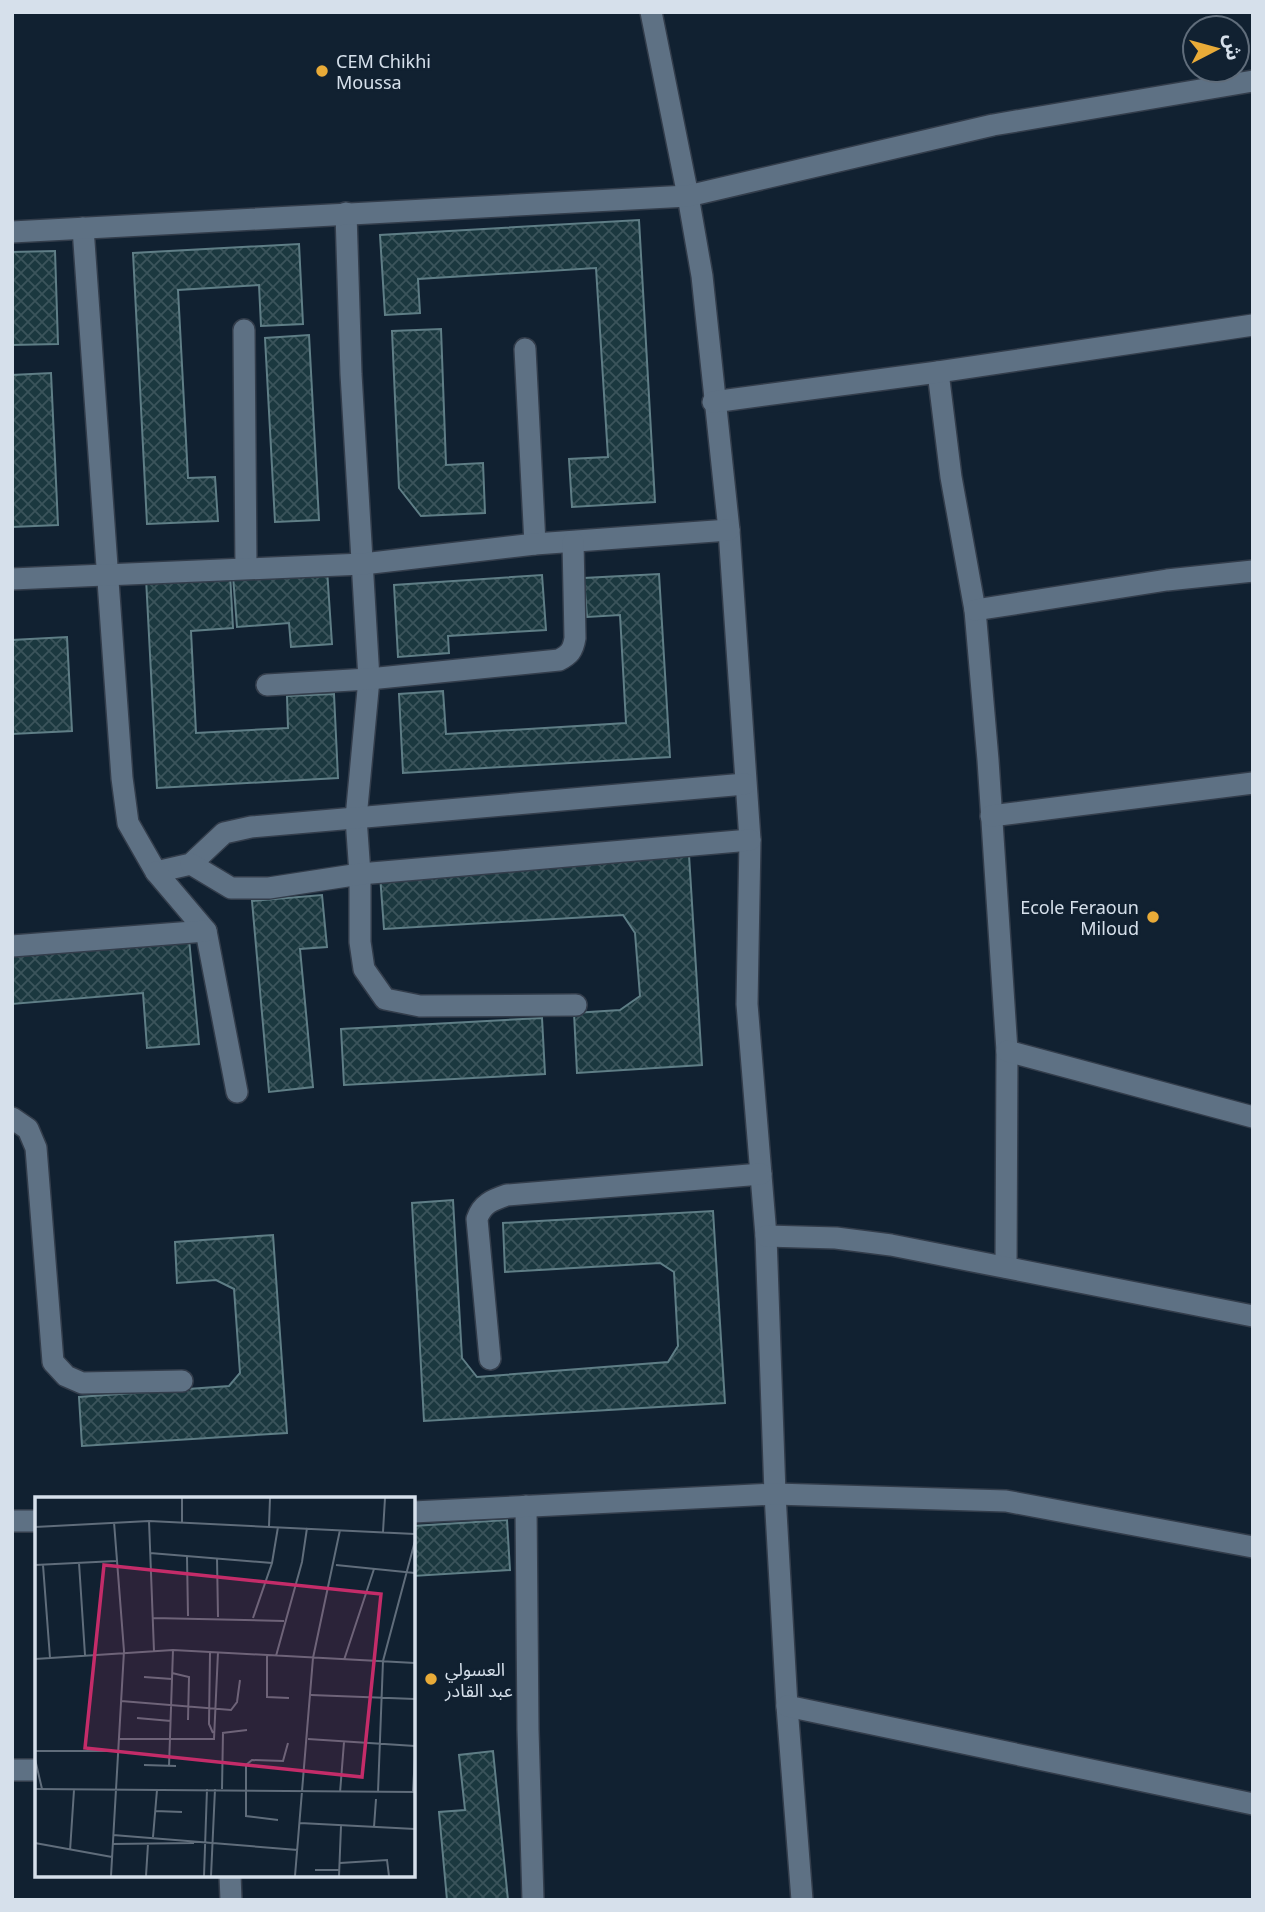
<svg xmlns="http://www.w3.org/2000/svg" width="1265" height="1912" font-family="'Noto Sans','Noto Sans Arabic',sans-serif">
  <style>
    .building { fill: url(#building-cross-hatch); stroke: #5f7e86; stroke-width: 2 }
    .lines { fill: none; stroke-linecap: round; stroke-linejoin: round }
    .street-casing { stroke: #333d4b; stroke-width: 24 }
    .secondary-casing { stroke: #333d4b; stroke-width: 24 }
    .street { stroke: #5e7184; stroke-width: 21 }
    .secondary { stroke: #5e7184; stroke-width: 21 }
    .poi-dot { fill: #e9ab38; stroke: #112131; stroke-width: 2.5 }
    .labels { text-anchor: middle; dominant-baseline: central; stroke-width: 5; stroke-linejoin: round; paint-order: stroke }
    .poi-label { font-size: 18px; fill: #d6e0eb; stroke: #112131; text-anchor: start }
    .inset-road { fill: none; stroke: #606d7b; stroke-width: 2 }
    .view { fill: #c42c69; fill-opacity: 0.15; stroke: #c42c69; stroke-width: 3.5 }
    .inset-edge { fill: none; stroke: #d6e0eb; stroke-width: 3.5 }
  </style>
  <defs>
    <pattern id="building-cross-hatch" width="8" height="8" patternUnits="userSpaceOnUse" patternTransform="scale(1.75)"><rect width="8" height="8" fill="#1b383f"/><path d="M0 0l8 8M0 8l8-8" fill="none" stroke="#3b545b"/></pattern>
  </defs>
  <rect width="100%" height="100%" fill="#112131"/>
  <g class="building">
    <path d="M639 220 655 502 572 507 569 459 608 457 596 268 418 279 420 313 385 315 380 235Z"/>
    <path d="M299 244 303 324 261 326 259 285 178 290 188 478 215 477 218 521 147 524 133 253Z"/>
    <path d="M55 251 58 344 12 345V252Z"/>
    <path d="M441 329 446 465 483 463 485 513 421 516 399 488 392 331Z"/>
    <path d="M309 335 319 520 275 522 265 338Z"/>
    <path d="M51 373 58 525 12 527V375Z"/>
    <path d="M327 569 332 644 291 647 289 623 237 627 233 576Z"/>
    <path d="M230 574 233 628 191 631 196 733 288 728 287 696 334 694 338 778 157 788 146 578Z"/>
    <path d="M659 574 670 757 403 773 399 694 443 691 446 734 626 723 620 615 587 617 584 578Z"/>
    <path d="M542 575 546 630 448 636 449 653 398 657 394 585Z"/>
    <path d="M67 637 72 731 12 734V640Z"/>
    <path d="M689 855 702 1065 577 1073 574 1013 620 1010 640 996 635 933 623 915 384 929 380 875Z"/>
    <path d="M322 895 327 947 300 949 313 1087 269 1092 252 901Z"/>
    <path d="M189 939 199 1044 147 1048 143 993 12 1004V954Z"/>
    <path d="M542 1018 545 1074 344 1085 341 1029Z"/>
    <path d="M453 1200 462 1358 477 1377 668 1362 678 1346 674 1272 660 1263 505 1272 503 1223 713 1211 725 1403 424 1421 412 1203Z"/>
    <path d="M273 1235 287 1433 82 1446 79 1397 229 1386 240 1373 234 1289 216 1280 177 1283 175 1242Z"/>
    <path d="M507 1520 510 1570 413 1576V1526Z"/>
    <path d="M493 1751 508 1900H447L439 1812 465 1810 459 1755Z"/>
  </g>
  <g class="lines">
    <defs>
      <g id="street">
        <path d="M651 12 688 196 702 276 729 530 750 840 747 1004 766 1236 775 1494 787 1706 802 1900"/>
        <path d="M346 213 351 374 369 679 356 818 360 874V942L364 969 385 999 420 1006 576 1005"/>
        <path d="M83 228 122 778 128 823 156 872 191 864 224 833 251 827 745 784"/>
        <path d="M12 232 688 196 993 125 1253 81"/>
        <path d="M244 330 246 568"/>
        <path d="M525 349 535 544"/>
        <path d="M938 372 951 477 975 610 988 760 1007 1051 1006 1267"/>
        <path d="M713 402 938 372 1253 325"/>
        <path d="M12 579 363 564 535 544 729 530"/>
        <path d="M975 610 1167 580 1253 571"/>
        <path d="M267 685 369 679 559 660C569 655 573 651 575 638L573 542"/>
        <path d="M991 816 1253 783"/>
        <path d="M191 864 231 888H269L360 874 750 840"/>
        <path d="M156 872 206 931 237 1092"/>
        <path d="M12 946 206 931"/>
        <path d="M1007 1051 1253 1117"/>
        <path d="M12 1118 28 1129 36 1148 53 1362 66 1376 82 1383 182 1381"/>
        <path d="M766 1236 836 1238 891 1245 1253 1316"/>
        <path d="M490 1359 477 1219C482 1204 492 1200 507 1195L761 1174"/>
        <path d="M526 1506 528 1730 533 1900"/>
        <path d="M787 1706 1253 1804"/>
        <path d="M12 1770H37"/>
        <path d="M230 1875 231 1900"/>
      </g>
      <g id="secondary">
        <path d="M413 1512 775 1494 1006 1501 1253 1547"/>
        <path d="M12 1521H37"/>
      </g>
    </defs>
    <use href="#street" class="street-casing"/>
    <use href="#secondary" class="secondary-casing"/>
    <use href="#street" class="street"/>
    <use href="#secondary" class="secondary"/>
  </g>
  <g class="poi-dot">
    <circle cx="322" cy="71" r="7"/>
    <circle cx="1153" cy="917" r="7"/>
    <circle cx="431" cy="1679" r="7"/>
  </g>
  <g class="labels">
    <g class="poi-label">
      <text x="336" y="61">CEM Chikhi<tspan x="336" dy="21">Moussa</tspan></text>
      <text x="1139" y="907" text-anchor="end">Ecole Feraoun<tspan x="1139" dy="21">Miloud</tspan></text>
      <text x="445" y="1669">العسولي<tspan x="445" dy="21">عبد القادر</tspan></text>
    </g>
  </g>
  <g transform="translate(35 1497)">
    <rect width="380" height="380" fill="#112131"/>
    <path class="inset-road" d="M114 24 119 154M147 25V1M234 29 235 1M0 30 114 24 380 37M348 35 350 1M115 56 237 66M152 60 153 119M182 61 183 120M44 66 50 158M0 68 81 64M8 68 15 161M301 68 380 76M118 121 249 124M218 121 237 66 243 30M175 155 174 227 178 236M232 159V200L254 201M241 159 267 65 272 31M0 162 138 153 380 166M309 163 339 72M137 176 154 180 153 223M109 180 137 182M276 198 380 202M86 204 196 213 202 205 205 183M102 221 136 224M187 236 212 233M84 242H179L183 155M273 242 380 249M0 254H84M0 262 7 292M109 268 141 269M134 269 138 153M0 292 380 295M187 292 188 235M343 295 348 164 380 44M378 295 380 259M305 296 309 245M120 314 147 315M243 323 211 319V268L217 263 248 264 253 246M265 326 380 332M339 330 341 302M78 338 263 353M118 340 122 293M0 346 77 360M77 347 159 346M35 354 39 293M305 366 352 363 354 379M280 373H304M76 379 89 154 79 25M111 379 113 347M169 379 172 292M176 379 180 292M260 379 278 161 305 33M304 379 306 329"/>
    <path class="view" d="M69 68 346 97 327 280 50 251Z"/>
    <rect width="380" height="380" class="inset-edge"/>
  </g>
  <rect width="1265" height="1912" fill="none" stroke="#d6e0eb" stroke-width="28"/>
  <g transform="translate(1216 49) rotate(84)"><circle r="33" fill="#112131" stroke="#606d7b" stroke-width="2"/>
  <path d="M0-5L12 26L0 18L-12 26Z" fill="#e9ab38"/>
  <text y="-10" font-size="19" font-weight="bold" text-anchor="middle" fill="#d6e0eb">ش</text>
  </g>
</svg>
